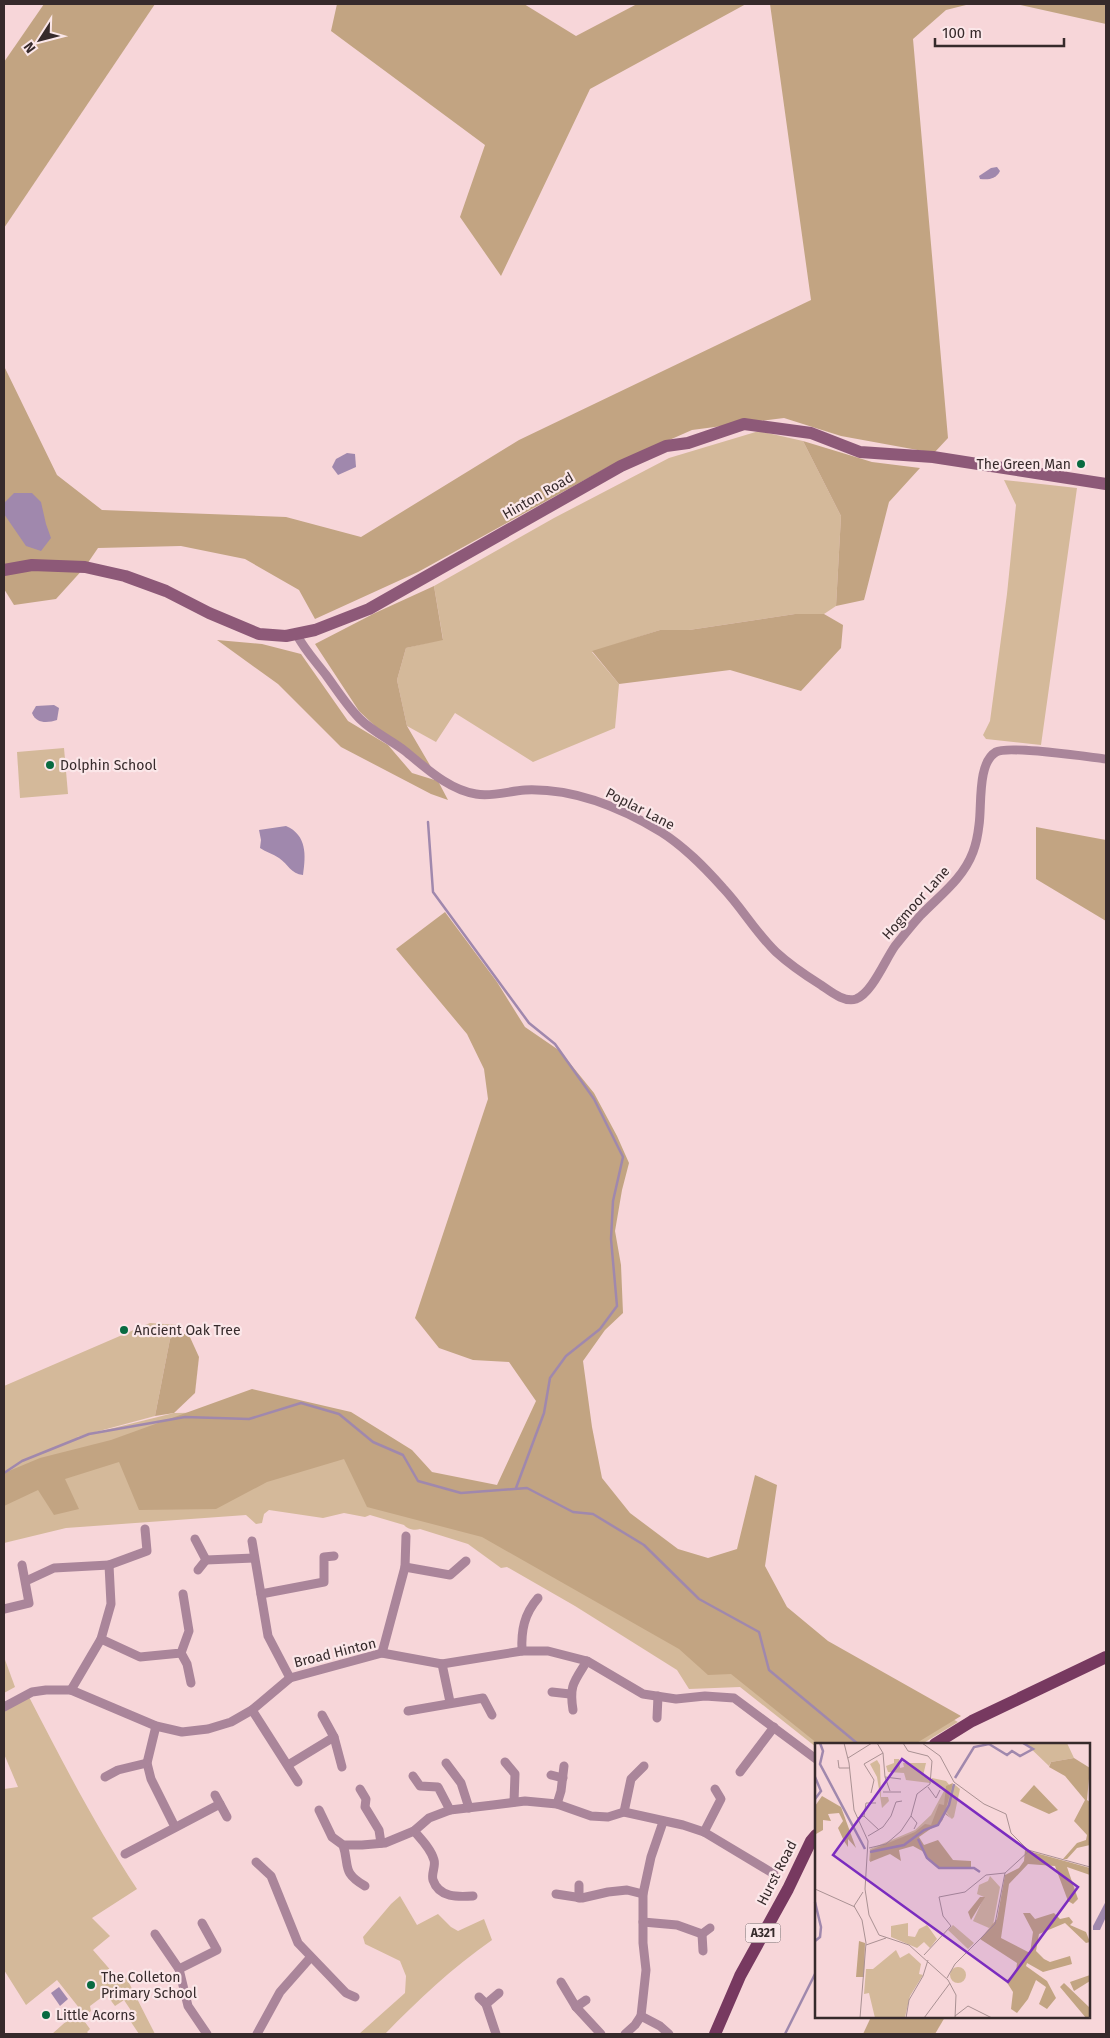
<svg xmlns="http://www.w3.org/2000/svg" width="1110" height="2038" font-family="'Fira Sans',sans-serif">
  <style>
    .green { fill: #d4b99a }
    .forest { fill: #c2a482 }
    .water { fill: #a088ad }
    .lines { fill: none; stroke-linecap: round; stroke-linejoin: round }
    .stream { stroke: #a088ad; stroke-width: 2.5 }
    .street { stroke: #aa859a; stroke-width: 9 }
    .secondary { stroke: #8d5978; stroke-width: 12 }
    .primary { stroke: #773960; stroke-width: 12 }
    .poi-dot { fill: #086b41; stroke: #fbe7e9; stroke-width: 2 }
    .labels { text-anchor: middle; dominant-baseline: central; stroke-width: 4.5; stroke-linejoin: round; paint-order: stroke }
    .shield { fill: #fbe7e9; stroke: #716364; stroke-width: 1 }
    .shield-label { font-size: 12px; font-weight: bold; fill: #362a2b }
    .poi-label { font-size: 14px; fill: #362a2b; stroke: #fbe7e9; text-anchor: start }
    .street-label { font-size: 14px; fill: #362a2b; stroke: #fbe7e9 }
    .inset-river { fill: none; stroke: #a088ad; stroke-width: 2.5 }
    .inset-road { fill: none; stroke: #aa9193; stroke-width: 1 }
    .view { fill: #7b2cbf; fill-opacity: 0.15; stroke: #7b2cbf; stroke-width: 2.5 }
    .inset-edge { fill: none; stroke: #362a2b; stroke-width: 2.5 }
  </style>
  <rect width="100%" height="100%" fill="#f7d6d9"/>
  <g class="green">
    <path d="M759 431 803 441 841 516 836 606 824 614H795L689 630H660L592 652 619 684 615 728 533 762 455 713 436 742 407 726 397 680 406 648 443 639 434 586 554 518 669 458Z"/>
    <path d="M1004 480 1077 488 1041 745 986 739 983 735 990 721 1007 594 1016 505Z"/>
    <path d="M64 748 68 794 20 798 17 752Z"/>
    <path d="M150 1323 179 1325 178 1333 170 1339 155 1416 77 1437 174 1413 300 1411 412 1483 863 1669 958 1722 922 1744H816V1747L740 1687 689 1689 677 1670 575 1606 507 1567 501 1568 468 1544 420 1529C415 1531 407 1529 404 1525L370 1515 365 1517 344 1513 323 1518 269 1510 264 1514 262 1523 256 1524 246 1515 66 1528 4 1543V1386Z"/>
    <path d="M4 1657 15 1687 4 1693Z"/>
    <path d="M28 1695C62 1761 96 1827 137 1889L92 1918 110 1936 93 1950 120 1981 126 1977 155 2034H139L131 2022 136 2018 124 2000 115 2006 106 1994 90 2006 91 2011 82 2018 90 2029 87 2032 89 2034H52L80 2009 57 1980 26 2005 4 1970V1789L18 1787 4 1754V1712Z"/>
    <path d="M400 1896 417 1925 438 1914 451 1927 458 1931 484 1919 492 1940C452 1968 418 2000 385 2034H359L405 1993 406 1976 400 1961 365 1944 363 1937 391 1904Z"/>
  </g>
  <g class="forest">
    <path d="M44 4H155L4 228V62Z"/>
    <path d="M337 4H524L576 36 637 4H746L590 89 501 276 460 217 485 145 331 31Z"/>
    <path d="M770 4H970L946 10 913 39 948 438 934 453 841 436 784 418 692 430 608 467 418 572 315 619 299 590 245 559 181 546 98 548 85 567 56 599 14 605 4 589V366L57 475 102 510 286 517 361 537 519 440 811 300Z"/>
    <path d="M1016 4H1106V24Z"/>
    <path d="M803 441 872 462 920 468 889 502 864 600 836 606 841 516Z"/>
    <path d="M434 586 443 640 406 648 397 680 407 726 431 767 376 727 359 711 315 644 375 613Z"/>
    <path d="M795 614H824L843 625 841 648 801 691 730 670 619 684 592 651 660 630H689Z"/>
    <path d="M217 640 262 644 301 654 348 721 388 745 412 773 438 781 448 800 431 794 341 747 278 684Z"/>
    <path d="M1036 827 1106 840V921L1036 879Z"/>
    <path d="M445 912 497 982 525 1027 560 1051 594 1093 617 1136 629 1163 622 1190 615 1231 621 1265 623 1313 605 1330 583 1361 592 1427 602 1478 630 1513 678 1549 708 1558 737 1549 755 1475 777 1485 765 1566 787 1607 828 1641 961 1716 915 1744H818L731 1674 708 1675 679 1649 482 1537 367 1507 344 1459 267 1482 216 1509 139 1510 119 1462 65 1479 79 1509 54 1515 38 1490 4 1506V1473L40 1458 111 1440 252 1389 351 1412 412 1450 432 1472 497 1485 536 1401 509 1362 473 1360 439 1348 415 1318 488 1099 484 1069 467 1034 396 949Z"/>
    <path d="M178 1333 189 1335 199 1357 195 1393 174 1413 155 1416 170 1339Z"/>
    <path d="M871 2017H945L935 2034H863Z"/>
  </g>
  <g class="water">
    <path d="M997 167 1000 171C996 179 989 180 980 179L979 176 991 168Z"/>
    <path d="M347 453 355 454 356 467 338 475 332 467 336 459Z"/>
    <path d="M14 493H32L41 502 46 524 51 538 41 551 26 546 4 514V503Z"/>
    <path d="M54 705 59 708 57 720C48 723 36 724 32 713L36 706Z"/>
    <path d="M286 826C307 835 306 855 303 875 291 874 288 864 279 858 273 854 266 852 260 848L261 840 259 830Z"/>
    <path d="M1106 1901V1917L1100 1930H1093V1926Z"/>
    <path d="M59 1987 68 1999 60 2006 51 1993Z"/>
  </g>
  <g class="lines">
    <g class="stream">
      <path d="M428 822 433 892 529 1023 555 1044 594 1099 623 1157 613 1201 611 1239 617 1306 600 1329 566 1356 550 1378 544 1413 516 1488"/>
      <path d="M4 1473 22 1461 89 1434 185 1417 249 1419 301 1403 339 1414 373 1442 403 1455 418 1481 461 1493 527 1488 573 1512 593 1514 644 1545 699 1599 759 1632 769 1670 858 1744"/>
      <path d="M785 2034 816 1972"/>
    </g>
    <g class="street">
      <path d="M297 635C304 649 316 662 326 675 337 690 347 706 360 719 373 732 391 740 405 751 426 768 449 790 476 794 492 797 509 791 525 790 574 788 620 807 661 832 685 847 705 868 723 888 742 908 756 933 776 952 790 965 805 975 821 985 830 991 844 1003 856 999 872 993 885 960 895 946 903 936 911 926 920 916 939 896 963 879 973 852 976 844 978 834 979 825 982 806 977 763 996 752 1008 745 1088 757 1106 759"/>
      <path d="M195 1539 206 1560 254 1558"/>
      <path d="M252 1541 268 1636 290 1678"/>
      <path d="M109 1565 147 1551 145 1529"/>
      <path d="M405 1567 406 1536"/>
      <path d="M198 1570 206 1560"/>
      <path d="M26 1581 54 1568 109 1565 111 1604 101 1639 71 1690"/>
      <path d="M261 1594 324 1582V1557L334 1556"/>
      <path d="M4 1609 29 1603 22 1565"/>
      <path d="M101 1639 140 1657 181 1653 189 1631 183 1594"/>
      <path d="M522 1651C521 1631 524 1614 538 1598"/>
      <path d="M181 1653 187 1664 191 1683"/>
      <path d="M382 1653 405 1567 450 1575 466 1561"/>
      <path d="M442 1664 450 1702"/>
      <path d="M552 1692 570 1694"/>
      <path d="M4 1707 32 1692 46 1690H71L156 1726 182 1732 208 1729 231 1722 252 1710 290 1678 382 1653 442 1664 522 1651H548L587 1661 643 1694 676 1699 705 1696 734 1698 816 1759"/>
      <path d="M252 1710 298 1782"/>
      <path d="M573 1710C569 1685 574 1682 587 1661"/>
      <path d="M408 1711 483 1698 492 1715"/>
      <path d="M322 1715 334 1737 342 1767"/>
      <path d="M657 1718 658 1696"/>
      <path d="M156 1726 147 1763 151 1779 175 1827"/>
      <path d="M505 1762 515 1774 514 1802"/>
      <path d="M446 1763 461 1783 469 1808"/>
      <path d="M288 1765 334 1737"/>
      <path d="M740 1772 774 1727"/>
      <path d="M551 1775 563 1778"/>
      <path d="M413 1776 420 1786 438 1787 450 1810"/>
      <path d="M105 1777 118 1770 147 1763"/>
      <path d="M360 1789 366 1799 365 1807 379 1830 381 1843"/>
      <path d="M215 1795 227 1817"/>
      <path d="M557 1804 561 1791 564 1766"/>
      <path d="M319 1810 332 1837 343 1845H362L385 1843 414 1831 429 1818 450 1810 493 1805 525 1801 557 1804 591 1816 608 1817 624 1812 683 1825 704 1832 774 1874"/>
      <path d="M624 1812 631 1779 644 1766"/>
      <path d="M414 1831C421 1839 431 1849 434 1860 436 1866 431 1874 433 1880 439 1898 458 1897 473 1896"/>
      <path d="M704 1832 721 1799 715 1789"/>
      <path d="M343 1845C350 1866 341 1872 365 1886"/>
      <path d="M125 1854 220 1804"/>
      <path d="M256 1862 271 1876 298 1943 346 1993 355 1997"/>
      <path d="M556 1894 582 1898 608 1892 627 1890 643 1894"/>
      <path d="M579 1898V1885"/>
      <path d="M643 1922 677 1925 702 1934 710 1928"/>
      <path d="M155 1934 179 1969 188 2006 207 2034"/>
      <path d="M702 1934 703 1951"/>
      <path d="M179 1969 217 1950 202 1923"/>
      <path d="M561 1982 576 2007 601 2034"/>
      <path d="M479 1997 486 2004 496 2034"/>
      <path d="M486 2004 499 1993"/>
      <path d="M576 2007 586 2000"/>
      <path d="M641 2016 646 1970 643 1943V1894L651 1857 663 1822"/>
      <path d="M257 2034 280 1992 310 1958"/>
      <path d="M625 2034 635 2025 641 2016 660 2026 669 2034"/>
    </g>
    <path class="secondary" d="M4 570 32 565 85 567 125 576 166 591 209 613 259 634 286 636 315 630 369 609 621 466 666 446 688 443 744 424 811 433 860 452 933 457 1106 484"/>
    <g class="primary">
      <path d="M935 1744 972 1721 1106 1657"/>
      <path d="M715 2034 740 1976 788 1889 811 1841 816 1835"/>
    </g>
  </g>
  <g class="poi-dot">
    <circle cx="1081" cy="464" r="5"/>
    <circle cx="50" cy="765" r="5"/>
    <circle cx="124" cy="1330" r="5"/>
    <circle cx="91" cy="1985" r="5"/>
    <circle cx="46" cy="2015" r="5"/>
  </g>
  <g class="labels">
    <rect class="shield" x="745.5" y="1923.5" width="35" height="19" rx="4"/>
    <g class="shield-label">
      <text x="763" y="1933">A321</text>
    </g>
    <g class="poi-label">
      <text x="1071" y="464" text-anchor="end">The Green Man</text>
      <text x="60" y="765">Dolphin School</text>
      <text x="134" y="1330">Ancient Oak Tree</text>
      <text x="101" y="1977">The Colleton<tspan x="101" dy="16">Primary School</tspan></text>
      <text x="56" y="2015">Little Acorns</text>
    </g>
    <g class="street-label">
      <text transform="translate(538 496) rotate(-30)">Hinton Road</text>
      <text transform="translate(640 809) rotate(27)">Poplar Lane</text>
      <text transform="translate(916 903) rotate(-48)">Hogmoor Lane</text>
      <text transform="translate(335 1653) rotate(-14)">Broad Hinton</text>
      <text transform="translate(777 1873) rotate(-63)">Hurst Road</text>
    </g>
  </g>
  <g transform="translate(815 1743)">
    <rect width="275" height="275" fill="#f7d6d9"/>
    <path d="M210 0H252L259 15 236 19 234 23ZM79 16H84L85 25 89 24 88 20H111L108 33 115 35V40L91 37 89 30 73 29 71 23 79 20ZM62 17 65 22 66 54H73L74 58 67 65 62 34 55 21ZM117 35 131 38 136 44 139 41 145 46 139 74 137 76 131 69 122 81 54 118 55 106 100 87 116 72 130 46 116 39ZM175 133 185 144 178 182 174 185 158 178 169 154 162 151 164 142 173 138ZM93 180V193L100 194 104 186 112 182 122 196 115 205 109 199 102 205 76 194V183ZM138 182 159 200 153 206 133 187ZM81 207 85 215 94 210 106 221 104 231 108 232 95 253 90 274 60 275 54 250 49 251 51 226H58ZM135 232a8 8 0 1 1 16 0a8 8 0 1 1-16 0Z" fill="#d4b99a"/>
    <path d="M259 15 275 25 272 57 275 59V102L262 105 252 116H248L262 100 271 97 272 92 259 78 270 57 250 33 234 24 236 19ZM138 40 130 69 137 76 130 71 127 78 104 94 109 102 123 97 138 117 156 118V125H123L111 115 109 109 98 103 84 107 86 118 75 111 55 119 56 107 100 89 110 81 116 82 124 61 129 62 131 43ZM219 42 242 66 243 67 234 71 205 58ZM7 53 26 64 41 105 33 96V104L29 98 23 85 28 78 24 70 13 71 16 78 8 77V87L1 91 0 98V63ZM210 107 275 125V132L252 124 263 156 258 161 253 158 240 123 213 121 194 141 186 195 215 210 218 189 208 170H215L220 176 239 170 245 176 254 174 258 179 255 182 271 189 275 199 271 200 250 180 224 191 221 208 229 216 235 219 255 213 257 221 228 229 212 220 211 223 232 238 241 255 232 266 224 261 231 244 221 237 213 256 202 270 196 266 198 249 191 238 201 229 202 220 165 196 182 176 190 132 204 125 209 118ZM165 154H170L156 177 153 169ZM44 198 50 200 49 234H41ZM275 232V238L259 248 255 239ZM249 240 275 265V275H271L245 244Z" fill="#c2a482"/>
    <path class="inset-river" d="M5 0 8 8 5 21 50 106M0 34 6 48 0 56M140 35 159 4 174 1 192 12 197 8 205 13 218 6 208 0M103 96 112 115 124 125H159L165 129M55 109 89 102 109 87 123 82 134 62 139 41M0 159 6 184 5 194 0 198"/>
    <path class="inset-road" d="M29 0 34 20 39 67 53 98 50 146 54 172 64 192 94 202 133 237 141 252 140 275M62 0 68 10 70 34 75 48M107 0 125 13 139 39 169 61 191 71 196 90 213 107 275 124M33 15 57 0M23 17 24 25H34M70 34 86 36M113 44 121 55 125 47M68 49H86M56 50 59 37 49 21 68 10M49 73 64 87M96 73 102 80 99 86M42 75 49 73 51 60H61M53 93 68 84 76 73 81 59 87 58M54 105 71 101 86 88 96 73 102 51 115 41 117 18 113 13 93 8 88 0M0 146 40 164M51 202 71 195M109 212 136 183 128 173 124 154 150 149 171 132 190 130M132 235 140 221 180 181 190 130 214 108M140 273 153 263 177 275M45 275 51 200 47 177 39 163 48 149M91 275 94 257 108 233 113 217M109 275 135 240"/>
    <path class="view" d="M87 16 263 144 193 239 18 112Z"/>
    <rect width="275" height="275" class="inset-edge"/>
  </g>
  <rect width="1110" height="2038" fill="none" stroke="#362a2b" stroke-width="10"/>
  <g transform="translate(40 40) rotate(234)" stroke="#fbe7e9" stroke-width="4" paint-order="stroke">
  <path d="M0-4L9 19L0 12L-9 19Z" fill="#362a2b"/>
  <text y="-8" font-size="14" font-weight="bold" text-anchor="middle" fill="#362a2b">N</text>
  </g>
  <path d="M935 38v8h129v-8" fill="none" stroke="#362a2b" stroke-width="2.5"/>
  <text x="942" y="38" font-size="15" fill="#362a2b" stroke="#fbe7e9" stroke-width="4" paint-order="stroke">100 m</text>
</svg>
